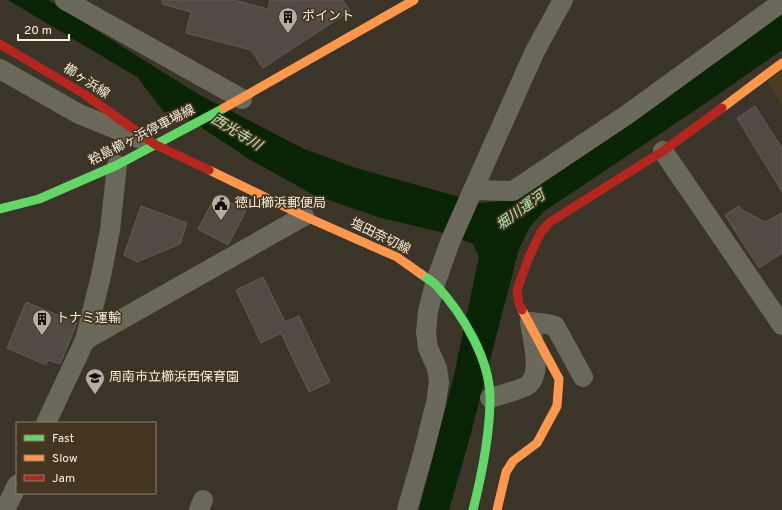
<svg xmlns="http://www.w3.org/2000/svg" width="782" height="510" font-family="Overpass,'Noto Sans JP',sans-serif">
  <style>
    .built { fill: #4c3c22 }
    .water { fill: #092405 }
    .building { fill: #534b43; stroke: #645b53 }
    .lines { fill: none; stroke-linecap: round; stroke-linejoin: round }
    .street { stroke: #6a685a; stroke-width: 20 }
    .fast { stroke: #63d668; stroke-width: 9 }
    .slow { stroke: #ff974d; stroke-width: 9 }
    .jam { stroke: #b3261e; stroke-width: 9 }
    .labels { text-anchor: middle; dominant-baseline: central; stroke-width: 3.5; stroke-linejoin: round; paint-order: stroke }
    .poi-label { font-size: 13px; fill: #f8efe2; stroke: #433520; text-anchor: start }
    .street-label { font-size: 13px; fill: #f8efe2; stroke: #433520 }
    .water-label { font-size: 14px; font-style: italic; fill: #b5eaad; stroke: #433520 }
  </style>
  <rect width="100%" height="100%" fill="#3b3428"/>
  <path class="built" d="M782 70V106L767 81Z"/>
  <path class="water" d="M8 0H48L198 94 304 149 356 168 481 203 511 200 590 149 782 14V50L703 105 543 212 529 228 519 249 467 448 449 510H419L454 375 479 257 473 244 440 232 378 217 314 195 249 159 178 112H164L137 77Z"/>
  <g class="building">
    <path d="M162 0H234L268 9 270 0H343L350 11 263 68 251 50 186 33 191 12 162 4Z"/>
    <path d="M755 106 782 148V192L737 118Z"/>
    <path d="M216 195 246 211 228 245 198 229Z"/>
    <path d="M141 206 187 223 180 244 137 262 124 255Z"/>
    <path d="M739 206 742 210 765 222 782 213V253L759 268 725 215Z"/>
    <path d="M263 277 285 322 299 316 330 382 309 392 281 333 261 343 236 290Z"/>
    <path d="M26 302 77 323 60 364 48 360 46 365 7 348Z"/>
  </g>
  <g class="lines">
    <g class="street">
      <path d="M65 0 242 99"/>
      <path d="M0 69 79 114 138 138"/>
      <path d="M663 151 782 325"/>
      <path d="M473 190 513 191 628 114 782 2"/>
      <path d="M85 340 304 216"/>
      <path d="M490 398C497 396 523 389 528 385 543 373 532 339 530 322L547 324 555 326 583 377"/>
      <path d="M46 423 85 340 101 276 110 230 117 165"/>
      <path d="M5 510 17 485"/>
      <path d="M199 510 203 500"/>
      <path d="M407 510 422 458 436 403 439 382 437 368 428 348 426 332 428 311 435 284 450 242 473 190 535 51 563 0"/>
    </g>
    <g class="fast">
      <path d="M0 209 39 199 117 165 224 108"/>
      <path d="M421 274C426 278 432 281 436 285 462 313 490 359 490 398 490 436 482 474 473 510"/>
    </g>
    <g class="slow">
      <path d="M224 108 414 0"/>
      <path d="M722 108 782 63"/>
      <path d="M209 170 304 216 397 257 421 274"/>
      <path d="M497 510 506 472 513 461 537 443 557 406 559 379 522 310"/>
    </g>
    <g class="jam">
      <path d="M0 44 84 94 156 145 209 170"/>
      <path d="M522 310 519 304 517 290 529 257 541 232 550 222 663 151 722 108"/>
    </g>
  </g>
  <defs>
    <symbol id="building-pin" viewBox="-11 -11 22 30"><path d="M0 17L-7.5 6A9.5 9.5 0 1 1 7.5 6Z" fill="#b6aea1" stroke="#433520"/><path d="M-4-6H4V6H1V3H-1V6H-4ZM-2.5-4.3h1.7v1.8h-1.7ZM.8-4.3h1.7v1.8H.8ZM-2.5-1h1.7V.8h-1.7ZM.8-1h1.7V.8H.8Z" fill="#111"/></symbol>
    <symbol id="civic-pin" viewBox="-11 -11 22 30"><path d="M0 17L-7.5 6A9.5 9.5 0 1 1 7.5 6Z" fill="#b6aea1" stroke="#433520"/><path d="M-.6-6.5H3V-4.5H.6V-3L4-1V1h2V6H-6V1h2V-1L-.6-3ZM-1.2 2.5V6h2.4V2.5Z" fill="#111"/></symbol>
    <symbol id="school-pin" viewBox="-11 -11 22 30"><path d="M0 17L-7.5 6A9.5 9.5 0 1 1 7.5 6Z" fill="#b6aea1" stroke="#433520"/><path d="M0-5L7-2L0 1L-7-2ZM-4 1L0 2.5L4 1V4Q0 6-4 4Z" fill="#111"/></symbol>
  </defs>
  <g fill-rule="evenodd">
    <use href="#building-pin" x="277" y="6" width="22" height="30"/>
    <use href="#civic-pin" x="210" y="193" width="22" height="30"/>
    <use href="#building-pin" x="31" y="308" width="22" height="30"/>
    <use href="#school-pin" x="84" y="367" width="22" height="30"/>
  </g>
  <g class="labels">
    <g class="poi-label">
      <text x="302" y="17">ポイント</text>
      <text x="235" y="204">徳山櫛浜郵便局</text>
      <text x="56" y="319">トナミ運輸</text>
      <text x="109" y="378">周南市立櫛浜西保育園</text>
    </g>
    <g class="street-label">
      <text transform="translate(86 82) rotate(33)">櫛ヶ浜線</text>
      <text transform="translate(142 136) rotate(-27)">粭島櫛ヶ浜停車場線</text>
      <text transform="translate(380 237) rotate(26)">塩田奈切線</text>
    </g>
    <g class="water-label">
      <text transform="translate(236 133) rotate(31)">西光寺川</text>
      <text transform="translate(521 211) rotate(-36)">堀川運河</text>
    </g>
  </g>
  <rect x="16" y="422" width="140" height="72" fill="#433520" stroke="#8b7f6e"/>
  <rect x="24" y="435" width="20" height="6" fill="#63d668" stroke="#8b7f6e"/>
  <text x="52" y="442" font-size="12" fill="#f8efe2">Fast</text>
  <rect x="24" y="455" width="20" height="6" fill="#ff974d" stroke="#8b7f6e"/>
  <text x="52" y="462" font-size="12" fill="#f8efe2">Slow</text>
  <rect x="24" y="475" width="20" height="6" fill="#b3261e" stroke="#8b7f6e"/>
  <text x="52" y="482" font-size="12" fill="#f8efe2">Jam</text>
  <path d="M18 34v6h51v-6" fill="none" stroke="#f8efe2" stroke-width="2"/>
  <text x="24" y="34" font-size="12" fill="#f8efe2" stroke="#433520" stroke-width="3" paint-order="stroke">20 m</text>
</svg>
